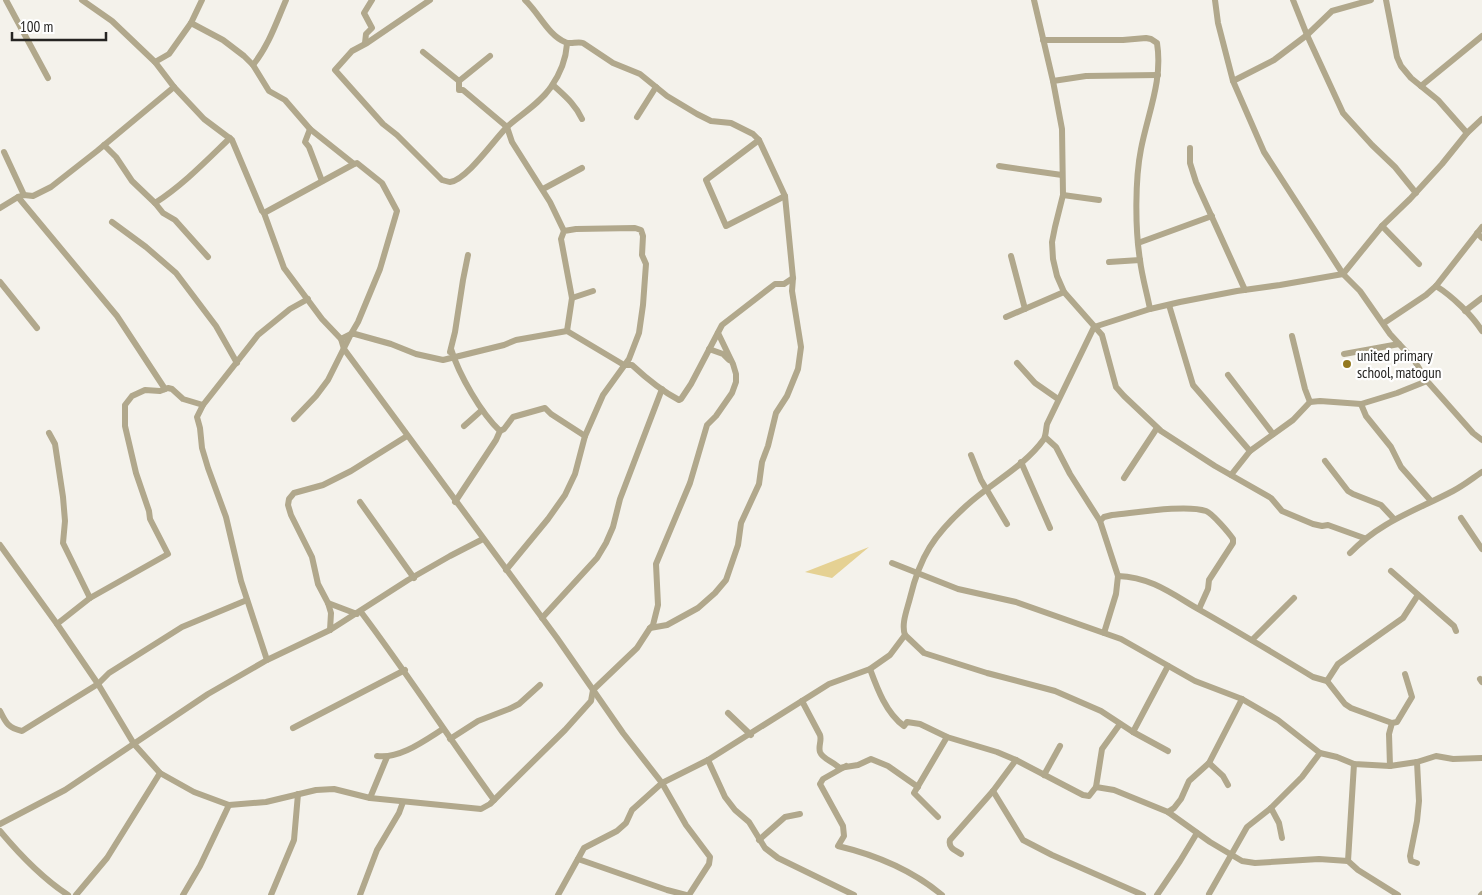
<svg xmlns="http://www.w3.org/2000/svg" width="1482" height="895" font-family="'PT Sans Narrow',sans-serif">
  <style>
    .green { fill: #e5d193 }
    .lines { fill: none; stroke-linecap: round; stroke-linejoin: round }
    .minor { stroke: #b1a88c; stroke-width: 6 }
    .poi-dot { fill: #937920; stroke: #fff; stroke-width: 2 }
    .labels { text-anchor: middle; dominant-baseline: central; stroke-width: 4.5; stroke-linejoin: round; paint-order: stroke }
    .poi-label { font-size: 15px; fill: #252422; stroke: #fff; text-anchor: start }
  </style>
  <rect width="100%" height="100%" fill="#f4f2eb"/>
  <path class="green" d="M869 547 832 578 805 572Z"/>
  <g class="lines">
    <g class="minor">
      <path d="M6 0 48 78"/>
      <path d="M82 0 112 21 155 62 174 87 204 119 232 140 262 211 264 213 284 268 322 319 341 339 344 349 557 638 623 733 662 783 686 825 710 857 709 864 689 895"/>
      <path d="M430 0 367 43 352 51 335 70 383 124 397 135 442 180C443 180 448 182 450 182 467 180 496 137 508 126 523 113 540 103 551 87 560 74 566 59 567 44"/>
      <path d="M525 0C539 13 548 35 565 42 570 45 577 41 583 43L613 63 640 74 667 96 697 114 711 121 731 123 753 134 759 140 785 196 793 278 792 291 801 347 798 369 787 396 776 413 768 446 762 462 759 484 741 523 738 545 726 580 715 593 698 608 667 625 650 628"/>
      <path d="M1034 0 1053 81 1062 129 1063 195 1055 227 1052 242 1053 259 1057 276 1064 292 1102 335 1116 387 1124 396 1161 431 1215 466 1271 498 1282 511 1313 524 1322 526 1328 525 1364 538"/>
      <path d="M1215 0 1218 23 1233 81 1264 152 1343 274 1360 291 1390 334 1414 360 1427 381 1473 433 1482 440"/>
      <path d="M1293 0 1307 35 1343 113 1372 145 1395 167 1416 193"/>
      <path d="M1386 0 1397 57 1401 66 1411 78 1438 100 1467 133"/>
      <path d="M191 23 223 40 244 56 253 65 269 91 285 100 310 129 354 164 357 163 382 183 397 211 380 269 358 322 351 334 328 380 316 396 294 419"/>
      <path d="M1043 40H1123L1146 38 1151 39 1157 43C1163 80 1148 113 1141 149 1135 179 1135 229 1140 260 1142 277 1147 293 1150 309"/>
      <path d="M365 43 366 34 372 28 364 13 372 0"/>
      <path d="M423 52 459 81"/>
      <path d="M490 56 459 81V90H463L507 127 512 142 550 202 564 231"/>
      <path d="M155 62 169 54 191 23 202 0"/>
      <path d="M253 65C269 45 276 23 286 0"/>
      <path d="M1053 81 1086 76 1158 75"/>
      <path d="M1233 81 1274 60 1307 35 1332 11 1371 0"/>
      <path d="M553 85C565 96 575 104 582 119"/>
      <path d="M1421 86 1482 36"/>
      <path d="M637 117 656 87"/>
      <path d="M310 129 305 142 309 147 322 181"/>
      <path d="M759 140 706 180 726 226 785 196"/>
      <path d="M104 145 116 157 132 181 155 203C183 185 206 161 230 138"/>
      <path d="M1190 148V163L1196 182 1245 290"/>
      <path d="M4 152 24 195"/>
      <path d="M999 166 1062 175"/>
      <path d="M543 189 582 168"/>
      <path d="M1063 195 1099 200"/>
      <path d="M18 197 117 316 165 389"/>
      <path d="M155 203 163 213 175 220 208 257"/>
      <path d="M0 208 18 197 24 195 33 196 51 187 97 151 174 87"/>
      <path d="M264 213 354 164"/>
      <path d="M112 222 146 247 176 273 216 326 237 363"/>
      <path d="M1382 226 1419 264"/>
      <path d="M1477 233 1482 238"/>
      <path d="M1138 243 1212 216"/>
      <path d="M1011 256 1025 309"/>
      <path d="M1109 262 1140 260"/>
      <path d="M0 282 37 328"/>
      <path d="M1436 286C1452 296 1472 315 1482 331"/>
      <path d="M572 298 593 291"/>
      <path d="M1169 305 1193 385 1250 451"/>
      <path d="M1465 311 1482 298"/>
      <path d="M1006 317 1064 292"/>
      <path d="M1384 323 1426 295 1436 286 1482 227"/>
      <path d="M1292 336 1305 389 1310 402"/>
      <path d="M341 339 351 334H355L391 344 416 354 443 360 504 345 516 340 567 331 624 365H632C647 379 660 390 679 400L681 399 691 384 722 325 775 284H784L793 278"/>
      <path d="M451 349C459 375 481 413 500 431L496 440 455 502"/>
      <path d="M709 349 723 354 729 360"/>
      <path d="M450 352 455 332 463 280 468 255"/>
      <path d="M1344 354 1399 344"/>
      <path d="M1017 363 1035 383 1058 399"/>
      <path d="M1228 375 1273 434"/>
      <path d="M1361 404 1366 416 1391 447 1401 467 1431 501"/>
      <path d="M464 426 482 410"/>
      <path d="M500 431 504 429 513 417 545 408 551 414 585 436"/>
      <path d="M49 433 55 444 63 497 65 521 63 543 90 598"/>
      <path d="M1045 437 1056 447 1070 474 1100 521 1118 576 1116 594 1104 633"/>
      <path d="M971 455 981 480 1007 524"/>
      <path d="M1325 461 1348 491 1353 494 1381 505 1394 519"/>
      <path d="M1021 462 1050 528"/>
      <path d="M1231 475 1250 451 1293 420 1310 402 1320 401 1361 404 1397 393 1427 381"/>
      <path d="M1124 478 1157 428"/>
      <path d="M360 502 414 578"/>
      <path d="M1461 518 1482 549"/>
      <path d="M1100 521 1104 517 1112 515C1134 513 1186 504 1206 511 1212 513 1229 533 1233 539V543L1209 580 1208 589 1199 609"/>
      <path d="M0 545 57 624 98 684 134 744 160 773 194 792 229 805 266 802 316 790 334 789 370 798 481 809 490 804 565 730 591 701 593 690 637 648 650 628 653 625 658 605 656 564 690 483 707 425 716 416 732 393 736 382V374L733 364 718 333"/>
      <path d="M1350 553C1381 521 1415 511 1453 491 1463 486 1473 478 1482 472"/>
      <path d="M892 563 958 589 1016 602 1121 639 1195 681 1242 699 1278 720 1320 753 1337 757 1354 764 1390 766 1417 762 1436 756 1453 759 1482 758"/>
      <path d="M506 570 548 519 565 495 575 474 585 436 603 395 629 359 639 333 643 305 646 264 642 255 643 236 641 230 635 228 576 229 564 231 561 239 572 298 567 331"/>
      <path d="M1391 571 1454 626 1456 631"/>
      <path d="M1118 576C1150 577 1171 593 1198 609 1237 631 1275 654 1313 677L1327 681 1345 704 1351 708 1392 723"/>
      <path d="M328 603 357 614"/>
      <path d="M361 612C407 673 449 738 494 800"/>
      <path d="M542 618 597 558 606 543 613 527 620 499 662 389"/>
      <path d="M57 624 90 598 168 554 150 519 149 511 136 473 125 426V405L132 396 145 390 160 391 168 388 172 389 183 399 203 405"/>
      <path d="M330 630 331 613 328 603 318 584 312 557 291 515 288 505 289 499 294 493 323 485 351 471 407 436"/>
      <path d="M905 635 924 653 987 673 1055 691 1101 711 1133 732 1168 751"/>
      <path d="M1252 640 1294 598"/>
      <path d="M267 660 241 581 226 517 208 468 202 448 200 428 197 417 203 405 258 335 290 309 308 299"/>
      <path d="M870 669C877 688 886 713 904 726L907 722 920 724 947 737 997 752 1016 760 1083 795 1089 796 1096 787 1114 790 1168 812 1210 842 1242 861 1255 863 1319 859 1348 861 1358 870 1398 895"/>
      <path d="M1480 679 1482 682"/>
      <path d="M1327 681 1338 664 1403 618 1418 595"/>
      <path d="M802 701 820 735C822 741 818 746 820 752 823 760 834 761 839 768L858 765 871 759 888 766 918 787"/>
      <path d="M0 711C6 723 8 728 22 731L98 684 109 673 182 627 247 600"/>
      <path d="M728 713 751 735"/>
      <path d="M293 728 405 670"/>
      <path d="M1133 732 1168 666"/>
      <path d="M450 739 478 721 509 709 519 704 540 685"/>
      <path d="M377 756C400 759 424 741 443 729"/>
      <path d="M708 760 725 797 735 810 749 822 765 848 778 858 854 895"/>
      <path d="M1417 762 1419 801 1417 821 1410 856 1411 861 1417 863"/>
      <path d="M1209 763 1223 776 1228 785"/>
      <path d="M846 766 823 779 820 784 843 826 844 836 838 846C876 855 912 870 942 895"/>
      <path d="M1390 766 1389 734 1392 723 1397 722 1412 697 1405 674"/>
      <path d="M1044 775 1060 746"/>
      <path d="M1096 787 1102 749 1120 724"/>
      <path d="M993 791 1023 840 1052 855 1143 895"/>
      <path d="M370 798 387 757"/>
      <path d="M1271 808 1279 823 1282 838"/>
      <path d="M1168 812 1174 808 1181 799 1189 781 1209 763 1242 699"/>
      <path d="M938 817 914 793 947 737"/>
      <path d="M0 824 65 790 208 694 267 660 330 630 408 580 450 556 483 539"/>
      <path d="M0 831C20 855 42 878 68 895"/>
      <path d="M759 840 785 817 800 814"/>
      <path d="M961 854C955 850 948 848 950 840L993 791 1016 760"/>
      <path d="M578 859 667 890 686 895"/>
      <path d="M1348 861 1354 764"/>
      <path d="M1209 894 1247 827 1271 808 1302 777 1320 753"/>
      <path d="M76 895 107 858 160 773"/>
      <path d="M183 895 200 866 229 805"/>
      <path d="M271 895 294 840 298 794"/>
      <path d="M360 895 377 850 399 813 403 802"/>
      <path d="M558 895 584 848 617 831 626 823 632 810 662 783 708 760 829 684 870 669 890 655 905 635C901 624 907 610 910 598 920 556 934 535 966 506 991 483 1024 467 1044 439 1046 435 1046 429 1047 424L1094 327 1150 309 1180 302 1237 291 1280 285 1343 274 1382 226 1410 199 1442 164 1467 133 1482 119"/>
      <path d="M1157 895 1180 861 1197 833"/>
      <path d="M1481 895 1482 894"/>
    </g>
  </g>
  <circle class="poi-dot" cx="1347" cy="364" r="5"/>
  <g class="labels">
    <g class="poi-label">
      <text x="1357" y="355">united primary<tspan x="1357" dy="17">school, matogun</tspan></text>
    </g>
  </g>
  <path d="M12 32v8h94v-8" fill="none" stroke="#252422" stroke-width="2.5"/>
  <text x="20" y="32" font-size="15" fill="#252422" stroke="#ffffff" stroke-width="4" paint-order="stroke">100 m</text>
</svg>
